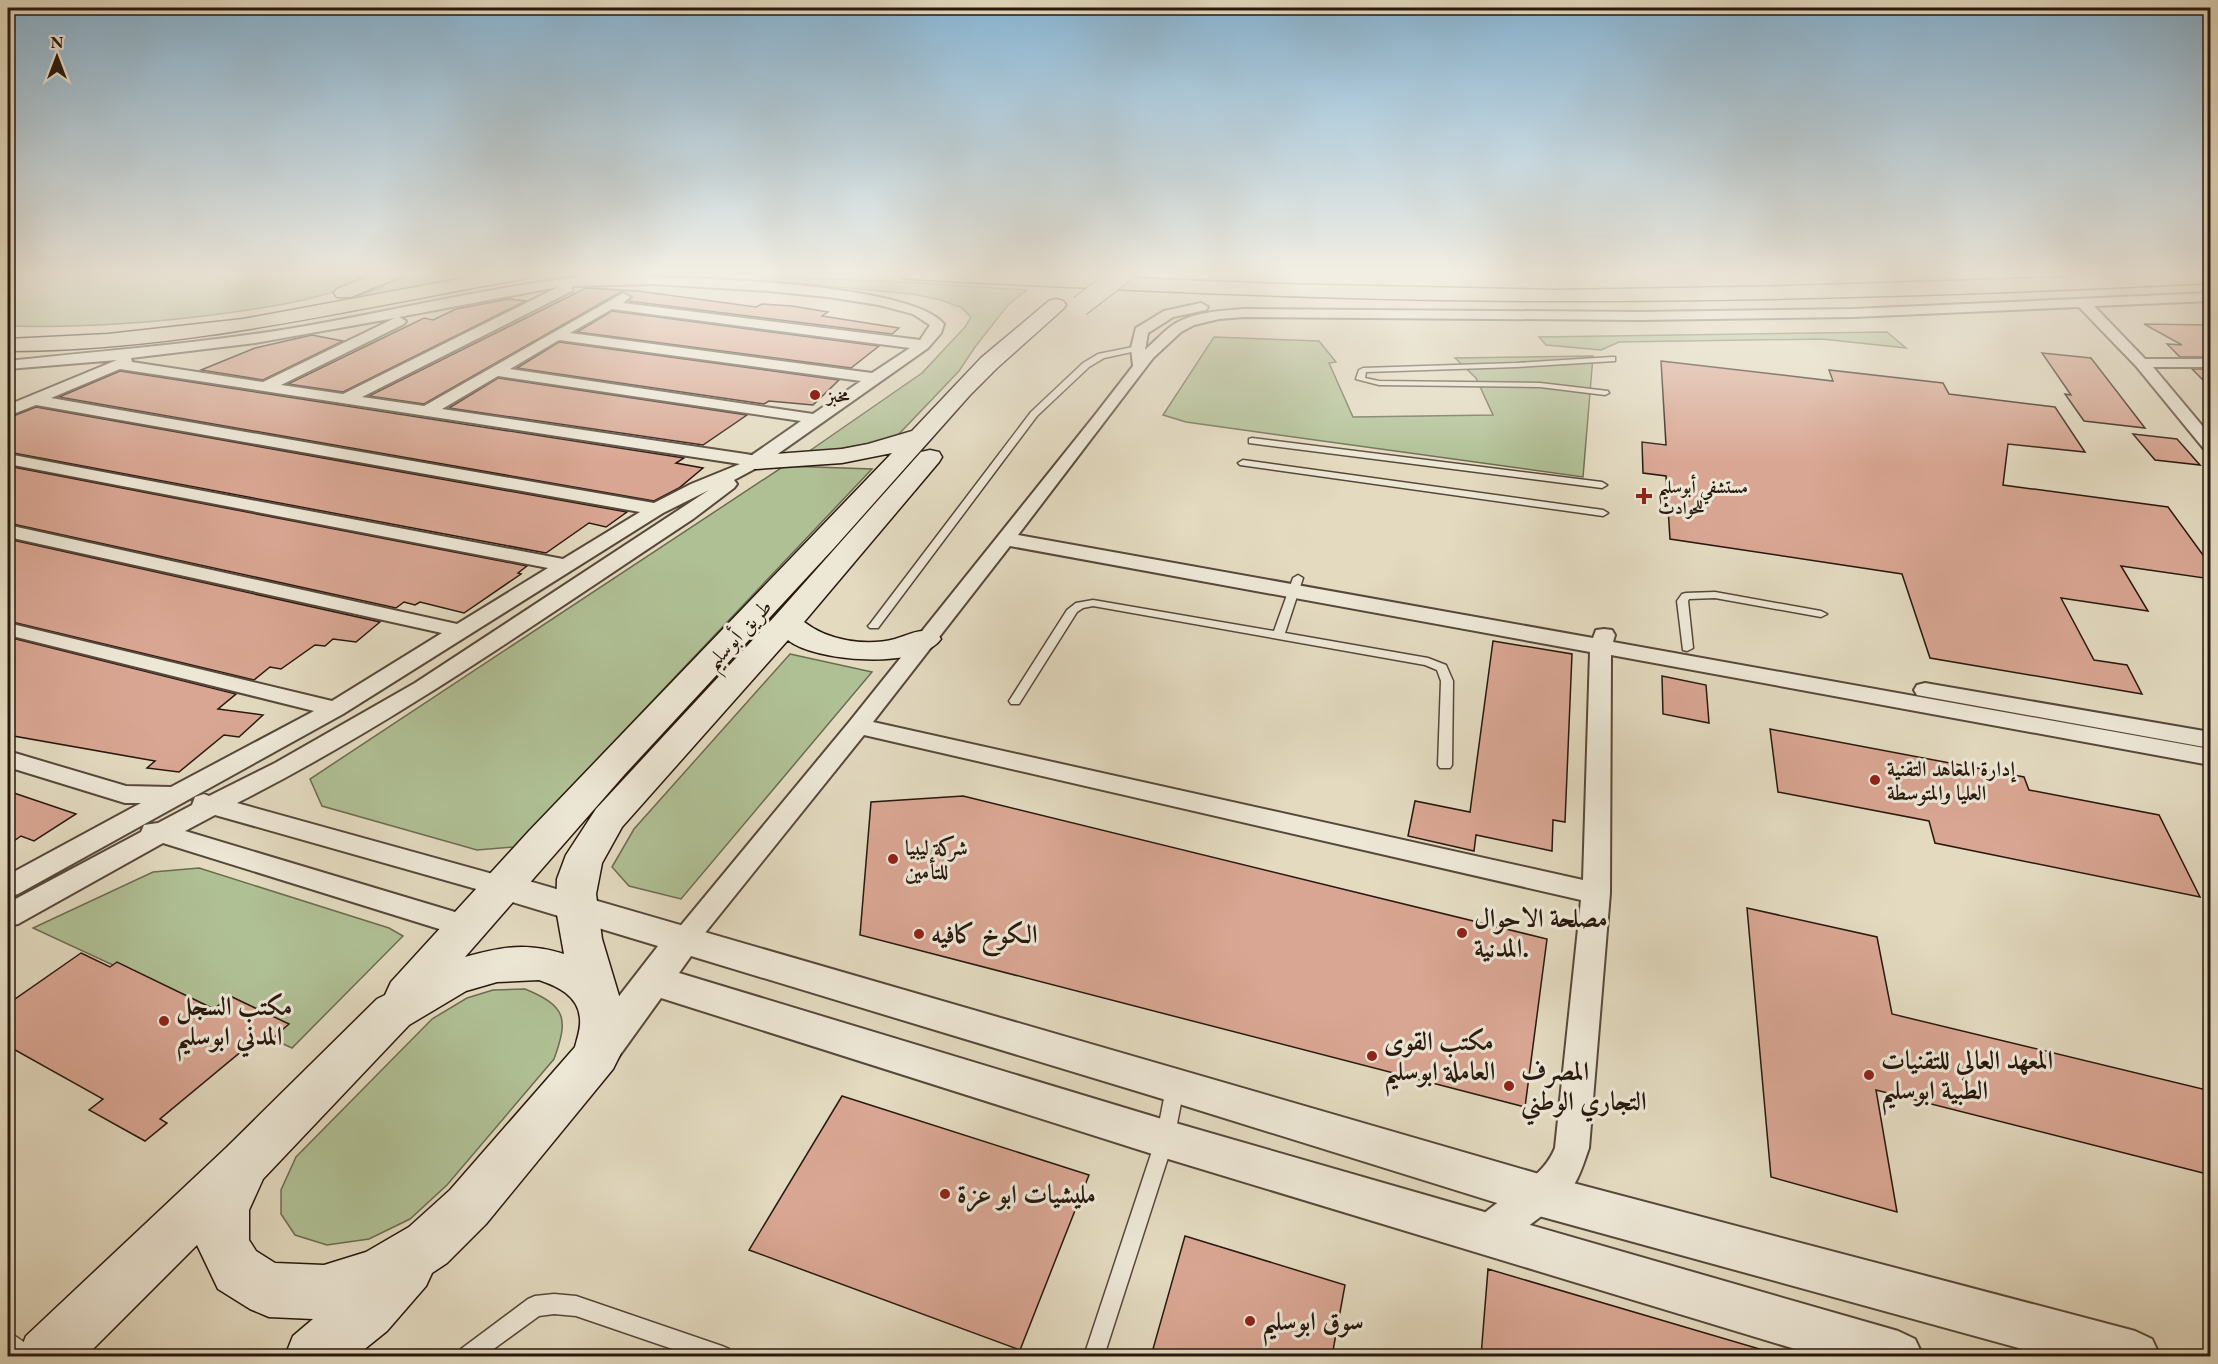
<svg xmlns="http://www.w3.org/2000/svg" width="2218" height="1364" font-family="'EB Garamond',Amiri,serif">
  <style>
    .green { fill: #b0c095; stroke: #6c6c52; stroke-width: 1.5 }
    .building { fill: #d9a693; stroke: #28180e; stroke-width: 1.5 }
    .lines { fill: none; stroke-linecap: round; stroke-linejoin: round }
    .service-casing { stroke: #57483a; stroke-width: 3 }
    .minor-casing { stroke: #57483a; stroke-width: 4 }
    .tertiary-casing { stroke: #57483a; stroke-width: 4 }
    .secondary-casing { stroke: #28180e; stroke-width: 3 }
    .trunk-casing { stroke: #28180e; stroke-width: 3 }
    .service { fill: #ede7d6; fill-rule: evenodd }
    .minor { fill: #ede7d6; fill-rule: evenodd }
    .tertiary { fill: #ede7d6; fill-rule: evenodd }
    .secondary { fill: #ede7d6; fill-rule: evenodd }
    .trunk { fill: #e3dac0; fill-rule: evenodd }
    .secondary-bridge-casing { stroke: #28180e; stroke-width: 22; stroke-linecap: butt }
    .secondary-bridge { stroke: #ede7d6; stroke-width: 20 }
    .poi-dot { fill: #8f2418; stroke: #ede7d6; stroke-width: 2 }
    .labels { text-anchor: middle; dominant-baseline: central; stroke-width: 6; stroke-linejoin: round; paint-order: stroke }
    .far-poi-label { font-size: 18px; font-weight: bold; fill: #28180e; stroke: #ede7d6; text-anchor: start }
    .street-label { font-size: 21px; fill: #28180e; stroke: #ede7d6 }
    .poi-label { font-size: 21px; font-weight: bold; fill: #28180e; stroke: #ede7d6; text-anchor: start }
    .near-poi-label { font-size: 26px; font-weight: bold; fill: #28180e; stroke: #ede7d6; text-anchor: start }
  </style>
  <rect width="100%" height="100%" fill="#e3dac0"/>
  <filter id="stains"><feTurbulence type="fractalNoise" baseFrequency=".00333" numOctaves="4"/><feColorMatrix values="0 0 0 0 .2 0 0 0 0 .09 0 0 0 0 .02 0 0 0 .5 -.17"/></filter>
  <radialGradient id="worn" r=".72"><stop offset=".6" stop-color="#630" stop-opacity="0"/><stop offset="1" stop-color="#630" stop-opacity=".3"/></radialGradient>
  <g class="green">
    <path d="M8 273H377C332 298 278 306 227 313 154 323 81 328 8 326Z"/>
    <path d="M411 273H488L312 311 374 290Z"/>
    <path d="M765 277 906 282 1027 290 1008 305 975 347 959 371 897 436 868 444 805 454 922 373 965 327 971 317 962 308 941 300 912 294 762 280Z"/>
    <path d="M1887 332 1906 348 1822 339 1619 342 1601 350 1546 345 1539 337Z"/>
    <path d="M1214 337 1319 341 1336 362 1329 363 1353 417 1493 415 1476 378 1455 358 1593 356 1583 477 1186 422 1163 415Z"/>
    <path d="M784 466 872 469 514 847 477 850 322 806 310 779Z"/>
    <path d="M790 654 872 672 681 899 629 886 612 867 634 829Z"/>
    <path d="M199 868 389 928 403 936 292 1048 33 928 153 872Z"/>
    <path d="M525 989C566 1006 569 1018 554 1059L447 1185 410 1219 369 1239 327 1245 295 1235 281 1214V1190L296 1157 432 1019 467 998 493 990Z"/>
  </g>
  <g class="building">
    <path d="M586 288 638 291 756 307 762 304 792 306 828 312 822 316 899 328 892 334 628 301 632 297 622 291 424 404 369 396Z"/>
    <path d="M509 299 526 301 343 392 288 384 424 318 433 320 456 309Z"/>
    <path d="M612 311 879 346 851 368 577 332Z"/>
    <path d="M2144 324 2211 325V357H2180L2167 344 2182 345Z"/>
    <path d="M312 335 343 341 263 380 201 370 255 348Z"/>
    <path d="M559 342 839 380 813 405 769 401 764 404 517 368Z"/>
    <path d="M2042 353 2091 358 2145 428 2084 421 2065 394 2071 395Z"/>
    <path d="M1661 361 1833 381 1829 370 1943 383 1949 394 2055 407 2085 452 2008 444 2003 485 2168 507 2211 566V579L2121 566 2148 611 2061 598 2094 660 2127 665 2142 694 1930 658 1902 574 1670 539 1666 476 1643 473 1642 442 1666 445Z"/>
    <path d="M2192 369H2211V388Z"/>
    <path d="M120 371 684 458 676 463 703 468 679 488 654 501 59 397Z"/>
    <path d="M498 378 747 415 703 445 449 408Z"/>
    <path d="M36 407 627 512 606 527 589 523 546 553 8 452V418Z"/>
    <path d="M2133 434 2177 439 2200 465 2155 460Z"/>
    <path d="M8 466 527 566 518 573 521 574 464 613 420 602 415 605 404 602 396 608 8 523Z"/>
    <path d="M8 539 380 622 356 642 333 639 325 646 315 645 281 669 270 667 254 680 8 621Z"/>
    <path d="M8 637 236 694 218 709 263 715 239 737 224 735 179 772 147 768 155 761 8 735Z"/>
    <path d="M1493 641 1572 654 1565 822 1553 820 1552 851 1476 835 1474 851 1408 836 1415 801 1470 812Z"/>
    <path d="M1662 676 1706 685 1709 723 1663 714Z"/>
    <path d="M1770 729 2024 777 2029 790 2159 815 2200 897 1935 843 1929 821 1778 792Z"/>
    <path d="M8 791 76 814 34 841 21 836 8 845Z"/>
    <path d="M963 796 1547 939 1525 1107 860 935 871 802Z"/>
    <path d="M1747 908 1877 937 1892 1014 2211 1091V1175L1876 1090 1897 1212 1771 1177Z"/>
    <path d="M81 953 110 967 117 962 214 1009 230 996 289 1024 264 1046 254 1041 160 1119 167 1123 145 1141 89 1110 103 1099 8 1046V1004Z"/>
    <path d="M842 1096 1089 1175 1020 1350 749 1250Z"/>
    <path d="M1185 1236 1345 1285 1332 1356H1151Z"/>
    <path d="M1488 1269 1763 1350 1762 1356H1481Z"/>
  </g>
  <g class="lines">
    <defs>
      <g id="service">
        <path d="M1138 346 1142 348 1141 350 1104 358 1089 367 1037 416 878 628H870L868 626 870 624 1031 412 1083 363 1098 354Z"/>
        <path d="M1612 357H1615V361L1516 367 1366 372 1365 378 1379 381 1540 383 1608 391 1609 393 1605 395 1540 387 1379 385 1356 379 1359 370 1363 368 1516 363Z"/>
        <path d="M1252 438 1602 482 1607 485 1602 488 1249 443V439Z"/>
        <path d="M1243 460 1603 510 1608 513 1603 516 1240 465 1238 463Z"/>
        <path d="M1298 575 1303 578 1285 633 1428 658 1446 665 1453 681 1452 765 1450 768H1440L1438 765 1441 681 1437 670 1425 665 1093 606 1083 608 1077 612 1019 704H1011L1009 701 1067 610 1076 603 1093 600 1274 631 1293 578Z"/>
        <path d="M1715 592 1821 611 1827 614 1821 617 1715 598 1689 599 1688 601 1693 648 1687 651 1683 650 1677 601 1682 594 1686 593Z"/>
        <path d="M1175 1081 1181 1083 1184 1088 1174 1139 1104 1356H1084L1156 1139 1166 1088 1169 1083Z"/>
        <path d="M554 1294 576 1296 722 1346 729 1349 732 1356H693L576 1316 554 1314 539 1316 484 1356H458L461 1349 528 1299 535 1296Z"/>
        <path d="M8 1333C19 1337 30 1345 34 1356H8Z"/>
      </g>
      <g id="minor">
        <path d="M580 277C644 275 907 279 944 324L941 333 928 348 762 465 734 480 737 484 734 488 693 519C543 618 397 722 237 803L511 879 515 886 511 893 501 896 215 815 185 831 475 918 479 926 475 934 465 937 163 843 18 924 8 926V903L141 832 144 825 158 823 192 805 195 797 204 794 209 796 275 763 415 683 709 490 663 513 343 714 18 894 8 897V875L141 803H125L8 767V751L126 786 171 787 314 711 8 635V623L332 701 442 633 8 537V525L457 624 548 568 8 464V454L563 559 640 512 36 405 8 416V405L117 360 8 369V361C101 351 195 344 288 329 386 313 482 288 580 277ZM654 284 769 291 828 297 879 305 913 314 930 325 920 340 623 303 630 297 623 293 424 406 362 397 572 291V286ZM558 287 343 394 281 385 404 324 406 321 399 317ZM612 309 910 348 872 373 570 333ZM395 318 263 382 132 362 131 358 255 343ZM559 340 861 381 813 414 510 369ZM120 369 740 464 691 484 654 503 51 398ZM498 376 801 421 752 455 442 409Z"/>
        <path d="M2210 293V301L2094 306 2145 359H2210V367H2153L2210 435V450L2204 449 2136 366 2079 307 1853 317 1640 320 1244 317 1219 319 1194 325 1181 332 1153 358 1018 535 1593 638 1596 630 1604 629 1612 630 1615 635 1613 642 2210 749V765L1611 655 1610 893 1589 1148C1585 1159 1581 1173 1575 1183 1563 1203 1507 1244 1486 1252L1473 1247 1468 1235C1483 1199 1538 1190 1555 1148L1581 900 864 735 692 949 682 952 672 949 668 941 850 721 1095 415 1133 366 1131 348 1136 328 1164 311 1201 303 1208 307 1206 310 1173 317 1148 333 1145 350C1154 342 1161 334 1170 327 1190 312 1220 311 1244 309L1640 312 1853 309ZM1010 546 1590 652 1583 880 873 722Z"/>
        <path d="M1925 683 2210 732V748L1917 695 1914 690 1917 685Z"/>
      </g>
      <path id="tertiary" d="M501 873 1539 1174 2135 1331 2152 1339 2160 1356H2048L1539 1216 1176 1103 691 956 679 973 1165 1120 1898 1331 1915 1339 1923 1356H1818L1165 1158 661 998 617 1059 603 1064 589 1059 583 1047 589 1035 658 946 489 895 484 886 489 877Z"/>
      <path id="secondary" d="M1056 299 1063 301 1066 305 1063 309 997 368 970 395 834 548 625 774 465 957C502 947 526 942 564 954L556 909 557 879 566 855 596 809 775 616 921 452 930 450 939 452 942 457 939 462 804 622C827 640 865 647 895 639 910 634 921 628 936 632L941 639C919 670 815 662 788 640L622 827 602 863 596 894 602 939 626 1019 620 1055 613 1069 486 1224 447 1263 432 1273 426 1286 387 1331 356 1356H285L293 1336 313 1319 269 1317 250 1309 218 1289 197 1245 86 1356H18L26 1336 227 1147 377 999 385 995 391 982 529 831 892 453 842 463 756 469 747 466 743 461 747 456 842 449 868 444 912 431 981 358 1049 301ZM539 980C557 986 579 996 580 1019 581 1028 577 1039 575 1047L450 1190 409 1227 366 1252 324 1265 275 1263 256 1251 249 1240V1210L263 1179 409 1025 466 991 497 982Z"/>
      <g id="trunk">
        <path d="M377 273H402L399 277 351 297H337L334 293 337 289Z"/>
        <path d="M492 273H532L529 277 523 279C352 309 182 351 8 351V339L108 334 243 319Z"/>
        <path d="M899 273H1012L1278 284 1555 290 1788 286 2197 273H2210V283C1993 294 1774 301 1556 301 1340 301 1124 290 908 279L902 277Z"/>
      </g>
    </defs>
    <use href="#service" class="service-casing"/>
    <use href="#minor" class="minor-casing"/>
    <use href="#tertiary" class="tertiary-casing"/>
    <use href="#secondary" class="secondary-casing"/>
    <use href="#trunk" class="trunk-casing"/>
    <use href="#service" class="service"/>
    <use href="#minor" class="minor"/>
    <use href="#tertiary" class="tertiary"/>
    <use href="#secondary" class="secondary"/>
    <use href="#trunk" class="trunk"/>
    <defs>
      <path id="secondary-bridge" d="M1080 306 1123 273"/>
    </defs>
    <use href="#secondary-bridge" class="secondary-bridge-casing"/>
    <use href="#secondary-bridge" class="secondary-bridge"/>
  </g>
  <linearGradient id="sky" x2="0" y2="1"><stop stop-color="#88b6d6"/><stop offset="0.59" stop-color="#f2eee3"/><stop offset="1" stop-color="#f2eee3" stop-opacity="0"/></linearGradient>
  <rect width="2218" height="464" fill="url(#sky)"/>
  <g class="poi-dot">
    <circle cx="815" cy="395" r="6"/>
    <path d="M1641 487h6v6h6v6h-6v6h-6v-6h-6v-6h6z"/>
    <circle cx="1875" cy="780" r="6"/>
    <circle cx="893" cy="859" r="6"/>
    <circle cx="1462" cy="933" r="6"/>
    <circle cx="919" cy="934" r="6"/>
    <circle cx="164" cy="1021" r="6"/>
    <circle cx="1372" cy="1056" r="6"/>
    <circle cx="1869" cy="1075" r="6"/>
    <circle cx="1509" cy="1086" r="6"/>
    <circle cx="945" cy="1194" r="6"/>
    <circle cx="1250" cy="1321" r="6"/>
  </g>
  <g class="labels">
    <g class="far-poi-label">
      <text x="827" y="395">مخبز</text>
      <text x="1658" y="486">مستشفي أبوسليم<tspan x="1658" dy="21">للحوادث</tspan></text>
    </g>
    <g class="street-label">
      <text transform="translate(738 634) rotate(-47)">طريق أبوسليم</text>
    </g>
    <g class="poi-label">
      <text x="1887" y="768">إدارة المعاهد التقنية<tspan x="1887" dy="24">العليا والمتوسطة</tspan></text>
      <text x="905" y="847">شركة ليبيا<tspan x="905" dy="24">للتأمين</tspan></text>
    </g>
    <g class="near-poi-label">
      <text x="1474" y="918">مصلحة الاحوال<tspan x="1474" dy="30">المدنية.</tspan></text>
      <text x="931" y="934">الكوخ كافيه</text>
      <text x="176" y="1006">مكتب السجل<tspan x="176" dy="30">المدني ابوسليم</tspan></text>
      <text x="1384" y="1041">مكتب القوى<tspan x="1384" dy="30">العاملة ابوسليم</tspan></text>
      <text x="1881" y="1060">المعهد العالي للتقنيات<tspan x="1881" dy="30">الطبية ابوسليم</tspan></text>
      <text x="1521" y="1071">المصرف<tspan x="1521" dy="30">التجاري الوطني</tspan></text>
      <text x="957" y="1194">مليشيات ابو عزة</text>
      <text x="1262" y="1321">سوق ابوسليم</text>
    </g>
  </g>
  <rect width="2218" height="1364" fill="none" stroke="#e3dac0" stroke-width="30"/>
  <rect x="9" y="9" width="2200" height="1346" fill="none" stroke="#28180e" stroke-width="3"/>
  <rect x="15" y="15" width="2188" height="1334" fill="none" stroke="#28180e" stroke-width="1.5"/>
  <g transform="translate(57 57)" stroke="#ede7d6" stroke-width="4.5" paint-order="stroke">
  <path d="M0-4.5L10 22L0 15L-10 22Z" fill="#28180e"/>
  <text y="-9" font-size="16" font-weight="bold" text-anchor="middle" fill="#28180e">N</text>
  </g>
  <rect width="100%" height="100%" filter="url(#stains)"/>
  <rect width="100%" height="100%" fill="url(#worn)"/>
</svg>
